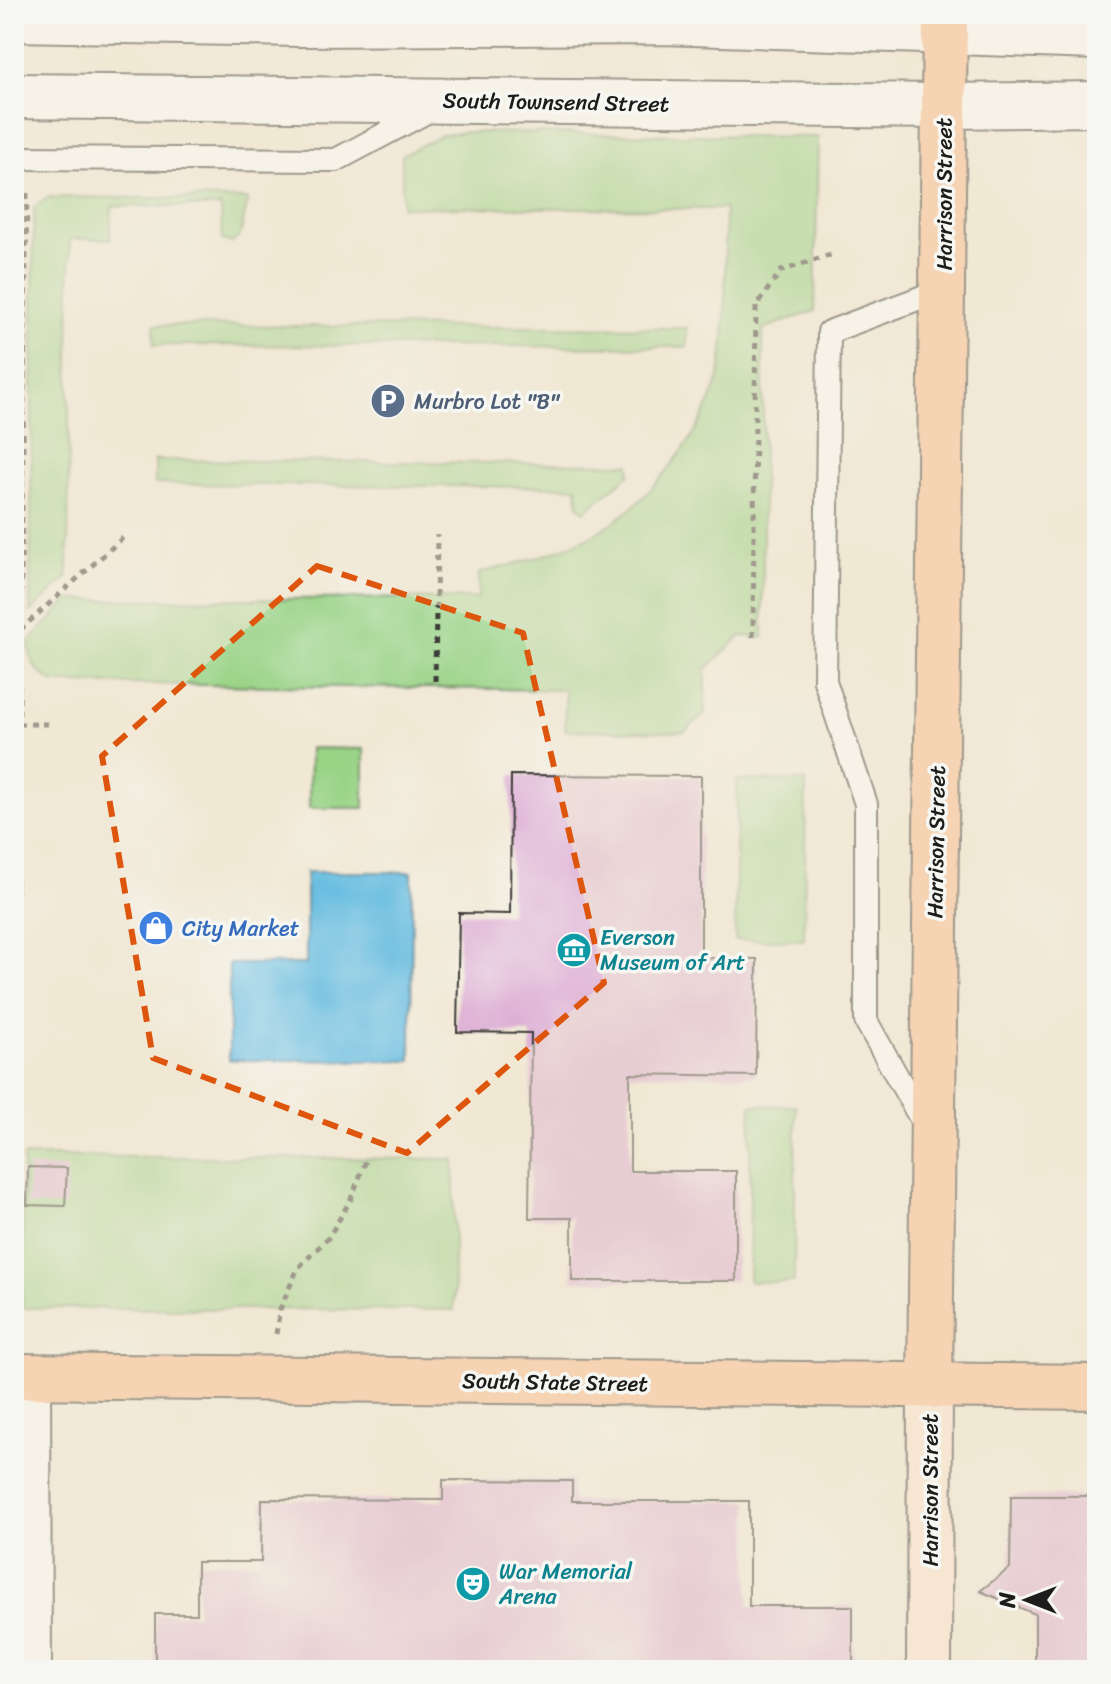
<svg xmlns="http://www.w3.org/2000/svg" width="1111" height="1684" font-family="Sriracha,sans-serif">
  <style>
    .green { fill: #99d386; stroke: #5a7851; stroke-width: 2 }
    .water { fill: #61badf; stroke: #3e6b7e; stroke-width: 2 }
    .building { fill: #ddabd3 }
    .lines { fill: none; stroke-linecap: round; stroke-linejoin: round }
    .service-casing { stroke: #3c3b38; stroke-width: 26 }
    .minor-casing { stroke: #3c3b38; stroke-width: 46 }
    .tertiary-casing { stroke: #3c3b38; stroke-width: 48 }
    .secondary-casing { stroke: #3c3b38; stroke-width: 48 }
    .primary-casing { stroke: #3c3b38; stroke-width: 48 }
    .path { stroke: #3c3b38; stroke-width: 5; stroke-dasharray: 6 6; stroke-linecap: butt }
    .service { stroke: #fff; stroke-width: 22 }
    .minor { stroke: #fff; stroke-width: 42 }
    .tertiary { stroke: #fff; stroke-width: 44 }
    .secondary { stroke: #fde4d1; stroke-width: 44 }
    .primary { stroke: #fbbb8d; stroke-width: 44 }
    .marked { fill: none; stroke: #de560d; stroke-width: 6; stroke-dasharray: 16 10; stroke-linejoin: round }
    .labels { text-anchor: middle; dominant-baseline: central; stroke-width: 7; stroke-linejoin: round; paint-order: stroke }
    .street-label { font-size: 22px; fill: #1c1c1c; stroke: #f6f6f2 }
    .service-label { font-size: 22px; fill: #4e5e75; stroke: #f6f6f2; text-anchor: start }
    .shop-label { font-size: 22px; fill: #366cbe; stroke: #f6f6f2; text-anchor: start }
    .culture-label { font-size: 22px; fill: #0d838f; stroke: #f6f6f2; text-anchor: start }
  </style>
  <rect width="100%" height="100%" fill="#f6f6f2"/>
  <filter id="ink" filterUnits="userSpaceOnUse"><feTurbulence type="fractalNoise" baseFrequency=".0125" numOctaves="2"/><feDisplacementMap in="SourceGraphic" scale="16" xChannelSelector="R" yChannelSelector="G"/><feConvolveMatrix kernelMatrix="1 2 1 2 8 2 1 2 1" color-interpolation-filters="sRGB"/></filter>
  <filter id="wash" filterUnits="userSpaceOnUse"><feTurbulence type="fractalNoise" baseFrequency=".006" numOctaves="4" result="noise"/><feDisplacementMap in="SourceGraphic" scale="32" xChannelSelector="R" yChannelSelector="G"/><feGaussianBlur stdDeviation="1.8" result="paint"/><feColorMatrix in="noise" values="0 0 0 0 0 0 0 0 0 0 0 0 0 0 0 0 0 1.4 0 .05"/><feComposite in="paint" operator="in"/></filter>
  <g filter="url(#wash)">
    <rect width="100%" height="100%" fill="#f1e8d4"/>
    <g class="green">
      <path d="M465 132 818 137 815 311 763 329V638L741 636 706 669 705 714 684 732 565 730V690L55 683C35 671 30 665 29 642L68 600 478 598 479 573C575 549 622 534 682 451 698 429 716 396 721 368 728 323 724 257 725 209L402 207V155L441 135Z"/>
      <path d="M49 197 248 199 240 236 232 243 222 240 221 207 112 206 110 239H70L68 576 30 613 34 207Z"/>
      <path d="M154 325 687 328V347L154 345Z"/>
      <path d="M155 460 630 464V474L585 511 578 505 577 487 155 484Z"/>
      <path d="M310 748 364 749V808H309Z"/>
      <path d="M737 780 806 781 804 940H735Z"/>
      <path d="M751 1105 796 1106 794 1282H749Z"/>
      <path d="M23 1156 454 1159V1310L22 1308Z"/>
    </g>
    <path class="water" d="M306 872H412L411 1061 229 1060V964H306Z"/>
    <g id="blocks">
      <g class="building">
        <path d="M511 775 701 776V958L757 959 756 1076 630 1074V1171H736V1281H572V1218H529L531 1033 457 1032 459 913 510 914Z"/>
        <path d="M28 1167 67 1168 65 1206 27 1205Z"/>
        <path d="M443 1480 572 1481V1501H749V1606H853V1670H155V1614H197V1562H261L262 1499 443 1500Z"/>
        <path d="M1011 1496H1097V1670H1035V1614L980 1591 1010 1568Z"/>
      </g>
    </g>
  </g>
  <g filter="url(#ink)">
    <use href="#blocks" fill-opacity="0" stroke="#3c3b38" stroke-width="2"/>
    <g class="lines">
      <defs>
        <g id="service">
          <path d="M14 158 336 160 432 109"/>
          <path d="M925 1126 866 1021V804L825 681 829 332 944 289"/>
        </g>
        <path id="minor" d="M29 1376 30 1670"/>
        <g id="tertiary">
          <path d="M14 19 300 24 662 22 1097 37"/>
          <path d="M14 96 945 106 1097 104"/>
        </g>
        <path id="secondary" d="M929 1670 930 1385"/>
        <g id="primary">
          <path d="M14 1376 1097 1387"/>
          <path d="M930 1385 945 14"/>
        </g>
      </defs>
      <use href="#service" class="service-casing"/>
      <use href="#minor" class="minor-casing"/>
      <use href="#tertiary" class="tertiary-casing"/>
      <use href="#secondary" class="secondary-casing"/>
      <use href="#primary" class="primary-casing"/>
      <g class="path">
        <path d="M20 630 126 535"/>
        <path d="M753 637 756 306 781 271 834 254"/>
        <path d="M435 681 437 535"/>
        <path d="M18 724H54"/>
        <path d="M14 1027 27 191"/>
        <path d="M14 1119H24"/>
        <path d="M276 1334 280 1309 298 1268 329 1237 351 1199 367 1158"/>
      </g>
      <use href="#service" class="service"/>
      <use href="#minor" class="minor"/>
      <use href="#tertiary" class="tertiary"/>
      <use href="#secondary" class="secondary"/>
      <use href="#primary" class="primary"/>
    </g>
  </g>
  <path d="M0 0H1111V1684H0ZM317 566 523 633 604 983 407 1153 153 1058 102 756Z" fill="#f1e8d4" fill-opacity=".55" fill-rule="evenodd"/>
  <path class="marked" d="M317 566 523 633 604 983 407 1153 153 1058 102 756Z"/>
  <defs>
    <symbol id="parking-disc" viewBox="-11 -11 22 22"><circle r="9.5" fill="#5c6f8a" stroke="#f6f6f2"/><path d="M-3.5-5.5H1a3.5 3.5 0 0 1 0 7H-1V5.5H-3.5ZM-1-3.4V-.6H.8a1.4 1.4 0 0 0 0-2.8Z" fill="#fff"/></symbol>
    <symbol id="shop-disc" viewBox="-11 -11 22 22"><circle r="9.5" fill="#3f7fe0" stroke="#f6f6f2"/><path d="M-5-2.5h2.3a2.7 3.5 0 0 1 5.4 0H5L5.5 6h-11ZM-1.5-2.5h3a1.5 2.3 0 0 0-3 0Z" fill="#fff"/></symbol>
    <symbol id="museum-disc" viewBox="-11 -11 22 22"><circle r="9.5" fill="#0f9aa8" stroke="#f6f6f2"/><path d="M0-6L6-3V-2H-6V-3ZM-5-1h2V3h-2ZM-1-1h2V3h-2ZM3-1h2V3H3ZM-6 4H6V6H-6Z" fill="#fff"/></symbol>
    <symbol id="theatre-disc" viewBox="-11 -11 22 22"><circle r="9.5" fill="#0f9aa8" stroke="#f6f6f2"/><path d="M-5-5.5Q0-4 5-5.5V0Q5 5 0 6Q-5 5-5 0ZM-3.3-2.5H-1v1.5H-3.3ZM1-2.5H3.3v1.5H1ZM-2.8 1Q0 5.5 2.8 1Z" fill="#fff"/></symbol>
  </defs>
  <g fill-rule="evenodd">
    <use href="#parking-disc" x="368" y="381" width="40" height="40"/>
    <use href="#shop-disc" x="136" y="908" width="40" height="40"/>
    <use href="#museum-disc" x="554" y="930" width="40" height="40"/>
    <use href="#theatre-disc" x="453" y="1564" width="40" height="40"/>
  </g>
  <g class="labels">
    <g class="street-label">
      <text transform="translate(556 102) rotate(1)">South Townsend Street</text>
      <text transform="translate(944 194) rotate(-90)">Harrison Street</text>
      <text transform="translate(936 842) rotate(-89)">Harrison Street</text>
      <text transform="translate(555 1382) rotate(1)">South State Street</text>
      <text transform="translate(930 1490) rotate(-90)">Harrison Street</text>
    </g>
    <g class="service-label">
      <text x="414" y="401">Murbro Lot "B"</text>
    </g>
    <g class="shop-label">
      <text x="182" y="928">City Market</text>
    </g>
    <g class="culture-label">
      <text x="600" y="937">Everson<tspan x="600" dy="25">Museum of Art</tspan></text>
      <text x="499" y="1571">War Memorial<tspan x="499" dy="25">Arena</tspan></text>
    </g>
  </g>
  <rect width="1111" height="1684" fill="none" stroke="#f6f6f2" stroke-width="48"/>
  <g transform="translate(1027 1600) rotate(270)" stroke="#f6f6f2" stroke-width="6" paint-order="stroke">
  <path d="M0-6L14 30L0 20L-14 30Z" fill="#1c1c1c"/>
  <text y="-12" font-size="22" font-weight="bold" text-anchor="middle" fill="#1c1c1c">N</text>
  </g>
</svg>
